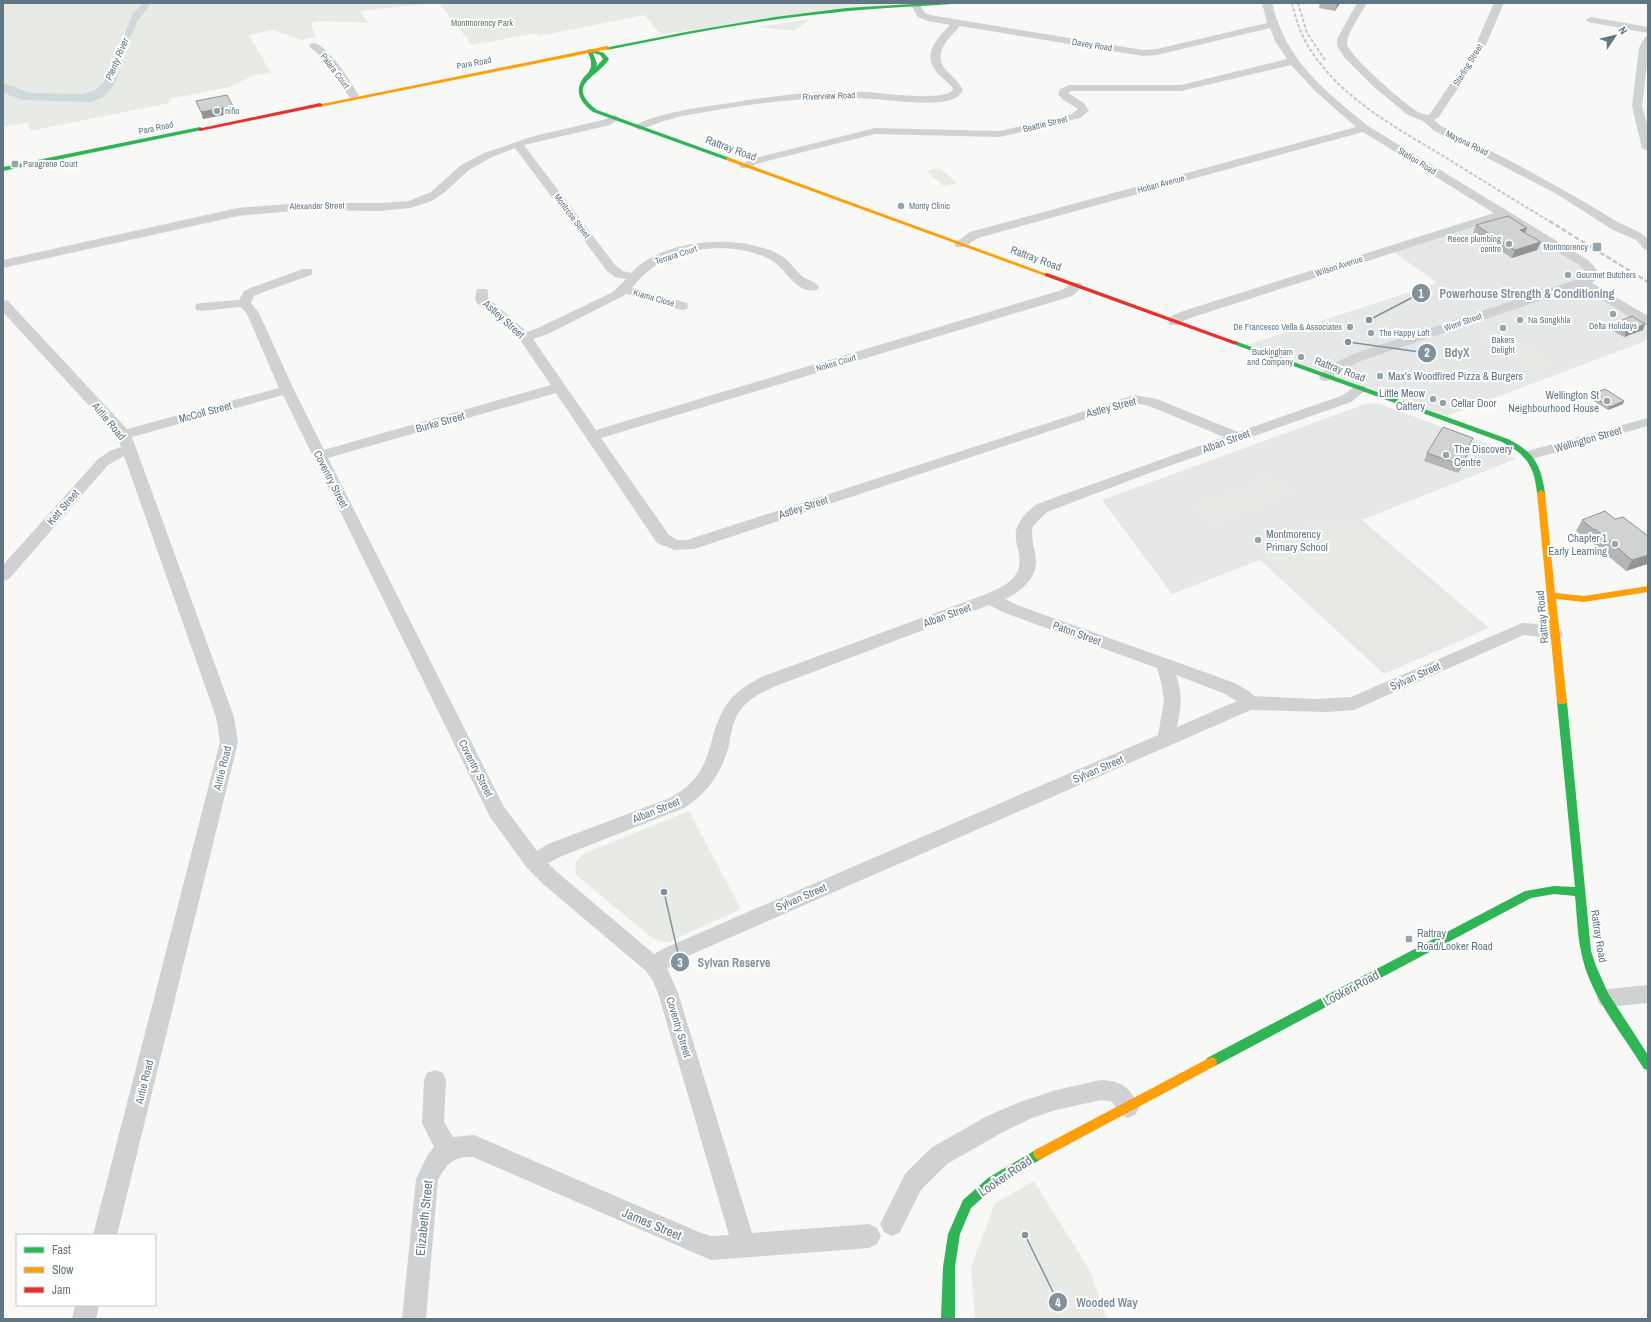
<svg xmlns="http://www.w3.org/2000/svg" width="1651" height="1322" font-family="'Archivo Narrow',sans-serif">
  <style>
    .built { fill: #e6e8e8 }
    .green { fill: #e8ebe5 }
    .water { fill: #cfd8da }
    .lines { fill: none; stroke-linecap: round; stroke-linejoin: round }
    .street { fill: #d0d1d2; fill-rule: evenodd }
    .fast { fill: #30b455; fill-rule: evenodd }
    .slow { fill: #ff9f0a; fill-rule: evenodd }
    .jam { fill: #e5322d; fill-rule: evenodd }
    .rail-far1 { stroke: #c4c7c7; stroke-width: 2; stroke-dasharray: 3.5 2; stroke-linecap: butt }
    .rail { stroke: #c4c7c7; stroke-width: 2.5; stroke-dasharray: 5 2.5; stroke-linecap: butt }
    .wall { fill: #b4b5b5 }
    .shaded-wall { fill: #929494 }
    .building { fill: #d1d3d3; stroke: #929494 }
    .poi-dot { fill: #96a4ac; stroke: #fff; stroke-width: 1.5 }
    .labels { text-anchor: middle; dominant-baseline: central; stroke-width: 4; stroke-linejoin: round; paint-order: stroke }
    .far-park-label { font-size: 9px; fill: #667a61; stroke: #fff }
    .far-street-label { font-size: 9px; fill: #617683; stroke: #fff }
    .far-poi-label { font-size: 9px; fill: #617683; stroke: #fff; text-anchor: start }
    .far-water-label { font-size: 10px; font-style: italic; fill: #5c767d; stroke: #fff }
    .street-label { font-size: 11px; fill: #617683; stroke: #fff }
    .poi-label { font-size: 11px; fill: #617683; stroke: #fff; text-anchor: start }
    .near-street-label { font-size: 13px; fill: #617683; stroke: #fff }
    .leader { fill: none; stroke: #81929c; stroke-width: 1.5 }
    .callout-dot { fill: #81929c; stroke: #fff; stroke-width: 1.5 }
    .mark-label { font-size: 12px; text-anchor: middle; font-weight: bold; fill: #fff }
    .callout-label { font-size: 12px; text-anchor: middle; font-weight: bold; fill: #81929c; stroke: #fff; stroke-width: 4; stroke-linejoin: round; paint-order: stroke }
  </style>
  <rect width="100%" height="100%" fill="#f8f8f7"/>
  <g class="built">
    <path d="M1506 217 1589 268 1590 276 1580 281 1648 326V340L1446 416 1247 345 1437 283 1394 252Z"/>
    <path d="M1377 403 1494 446 1516 459 1362 520 1489 628 1384 674 1260 560 1172 594 1102 500 1365 404Z"/>
  </g>
  <g class="green">
    <path d="M3 3H435L360 11 368 23 318 21 311 23 315 37 302 40 273 30 249 35 271 73 254 75 230 87 169 99 170 103 30 131 28 122 3 127Z"/>
    <path d="M439 3H909L661 34 644 15 539 36 536 33 472 45Z"/>
    <path d="M810 19 794 31 758 27Z"/>
    <path d="M939 168 957 183 943 186 926 171Z"/>
    <path d="M1496 326 1554 365 1535 372 1477 333Z"/>
    <path d="M1267 473 1292 495C1281 499 1267 504 1259 494 1255 490 1255 484 1251 480Z"/>
    <path d="M1244 487 1263 504 1214 523 1196 505Z"/>
    <path d="M1332 518 1360 526 1467 617 1472 624 1469 628 1392 662H1385L1376 658 1265 557 1270 542Z"/>
    <path d="M689 811 741 909 667 943 652 938 575 874 576 863 582 854Z"/>
    <path d="M1034 1181 1090 1271 1107 1319H975L971 1267 995 1203Z"/>
  </g>
  <path class="water" d="M144 3H151L138 20 122 57 116 81 111 89 103 97 91 102 23 100 3 93V83L30 93 83 94 95 90 103 83 134 12Z"/>
  <g class="lines">
    <g class="street">
      <path d="M913 3H919L925 13 930 15 1143 50 1157 49 1267 23 1262 3H1272C1286 61 1324 90 1368 126L1588 260C1593 265 1598 269 1599 277L1592 283 1648 316V326L1643 325 1581 287 1363 360 1339 372 1331 380 1326 381 1321 380 1319 377 1329 366 1353 354 1587 276 1585 271 1579 265 1502 218 1193 317 1183 321 1180 325H1170L1168 322 1173 315 1183 311 1494 213 1363 132 978 238C971 242 964 249 956 247L954 244 970 232 1356 127 1315 91 1291 65 1181 91H1071L1068 93 1084 103 1089 111 1080 118 1000 137 875 134 759 163 749 168H741L739 166 751 159 875 128 1000 131 1072 114 1078 109 1062 99 1058 94 1060 89 1069 85H1181L1287 59 1275 41 1270 28 1157 55 1143 56 960 26C948 39 931 55 947 71 953 77 959 82 963 90 962 92 960 95 957 97 940 108 893 100 873 99 809 94 745 105 682 116L664 121 639 130 634 127 635 125C665 111 697 108 730 103 775 96 820 89 866 92 883 93 941 102 953 90L952 87C948 82 942 78 938 74 921 54 936 40 950 25L928 21 918 17 911 5Z"/>
      <path d="M1357 3H1367C1362 12 1346 35 1347 44 1349 56 1404 103 1415 110 1419 113 1423 114 1427 115L1430 114 1474 49 1494 3H1504L1484 49 1438 118 1434 120 1441 126C1501 155 1559 186 1616 221 1626 227 1640 230 1648 239V250L1644 249 1636 240 1613 230 1555 193 1433 130 1423 121 1408 115 1374 87 1345 58 1337 46V39Z"/>
      <path d="M1591 17 1648 27V33L1588 22 1586 20Z"/>
      <path d="M1648 36V56L1642 106 1648 127V151L1642 148 1632 106 1639 48 1645 37Z"/>
      <path d="M314 43C330 47 351 83 360 97L359 99H351L321 57 309 46 310 44Z"/>
      <path d="M615 115 620 118 610 125 524 145 615 265 623 271 631 273C663 238 740 233 780 255 789 260 794 269 802 276 807 280 815 281 819 287L817 290C796 295 786 268 771 260 729 237 660 248 632 288L687 303 688 306 687 309 682 310 627 294 548 334 533 339 596 430 1062 290 1073 283H1081L1083 286 1072 296 601 438 669 535 677 540H687L1134 395 1157 399 1238 432 1341 396C1349 391 1355 384 1365 386L1367 389 1351 402 1152 472 1047 512 1033 526C1030 538 1035 548 1036 560 1037 579 1020 592 1005 599L1017 605 1235 683 1250 692 1254 696 1314 699 1351 697 1522 623C1535 623 1548 626 1561 630L1563 634 1561 638C1550 642 1536 635 1524 635L1354 710 1327 712 1251 710 681 959 667 968 678 993 752 1233 869 1224 877 1228 881 1236 877 1244 869 1248 711 1260 473 1157C453 1157 448 1162 438 1180L426 1319H402L416 1179 427 1156 434 1147 422 1123 424 1080 427 1073 435 1070 443 1073 446 1080 444 1122 453 1137 474 1135 699 1232 711 1236 729 1235 658 993 653 981 646 971 543 884 527 868 490 817 283 395 132 437 234 717 238 742 117 1235H93L220 742 216 717 124 456 108 465 9 579 3 581V565L98 459 110 451 121 447 117 436 3 312V300L8 301 127 429 279 388 247 314 241 307 201 311 196 310 195 307 196 304 201 303 239 300 244 291 253 287 303 269H311L313 272 311 275 261 293 254 296 251 303 259 313 294 390 324 450 551 385 520 340 476 302 475 299 477 289H487L488 292V298L527 332 538 328 613 292 626 279 615 277 607 271 515 148 492 157 469 170 445 192 432 201 410 208 380 211 302 210 238 216 3 268V260L238 208 302 203H380L409 201 431 192 461 165 484 153 534 136 603 120ZM556 393 657 543 675 550 694 549 1134 403 1149 406 1224 437 1037 504C1029 510 1022 516 1018 525 1014 533 1016 541 1018 549 1025 578 1007 585 984 595L764 676C732 691 721 706 712 740 709 750 706 762 700 771 693 783 682 791 670 798L548 844 537 851 504 807 328 458ZM989 605 1005 613 1157 668 1162 686 1164 701 1158 735 667 947 654 954 557 872 548 863 562 856 684 808C708 793 722 772 729 745 731 734 733 721 739 712 748 699 762 692 776 686ZM1176 675 1223 693 1237 701 1177 727C1181 706 1183 696 1176 675Z"/>
      <path d="M1648 418V426L1529 460 1524 458 1522 455 1524 452Z"/>
      <path d="M1648 985V1003L1607 1007 1600 1005 1597 998 1600 991 1607 989Z"/>
      <path d="M1101 1080C1122 1081 1130 1087 1139 1107L1136 1114 1128 1118 1120 1114 1113 1103 1110 1101 1101 1100 1056 1110 1032 1118 1003 1132 947 1164 921 1190 900 1232 892 1236 884 1232 880 1224 905 1174 931 1148 987 1116 1020 1102 1056 1090Z"/>
      <path d="M75 1305H99L96 1319H72Z"/>
    </g>
    <g class="fast">
      <path d="M929 3H954L952 4C912 7 871 8 831 13 756 20 681 35 607 50L604 48 691 31 775 17 846 8Z"/>
      <path d="M590 49 604 53 609 59C598 78 564 84 597 110L730 158V160H726L593 112C581 103 573 91 584 77 588 73 592 69 591 63 591 59 589 55 587 51ZM593 53 600 55 603 59 596 67 597 64Z"/>
      <path d="M200 127 202 128V130L3 171V167Z"/>
      <path d="M1235 341 1508 439C1534 452 1541 465 1545 493L1541 496 1537 493C1534 466 1527 455 1502 442L1233 344 1231 343Z"/>
      <path d="M1562 699 1565 700 1567 702 1591 951 1596 966 1608 993 1648 1055V1070L1644 1069C1622 1033 1588 993 1581 951 1577 933 1577 914 1575 896L1554 894 1531 898 1215 1066 1211 1067 1207 1066 1205 1062 1207 1058 1525 891 1554 886 1575 887 1557 702 1559 700Z"/>
      <path d="M1039 1148 1043 1150 1045 1154 1043 1158 996 1186 971 1208 960 1234 955 1267V1319H941L943 1267 948 1234 963 1200 988 1178Z"/>
    </g>
    <g class="slow">
      <path d="M607 46 609 47V49L320 107 317 105Z"/>
      <path d="M726 158H730L1050 275 1049 276H1045L726 160Z"/>
      <path d="M1541 490 1545 493 1555 593 1584 596 1648 586V592L1584 602 1556 599 1567 702 1565 704H1559L1557 702 1537 493Z"/>
      <path d="M1211 1057 1215 1058 1217 1062 1215 1066 1043 1158 1039 1160 1035 1158 1033 1154 1035 1150Z"/>
    </g>
    <g class="jam">
      <path d="M320 103 322 104V106L200 131 197 129Z"/>
      <path d="M1047 273 1237 342 1239 343 1237 344H1233L1045 276V274Z"/>
    </g>
    <g class="rail-far1">
      <path d="M1292 3C1297 24 1303 41 1316 58 1346 100 1396 128 1440 154 1477 177 1514 200 1551 222"/>
      <path d="M1298 3 1307 33 1325 60"/>
    </g>
    <path class="rail" d="M1549 221 1648 282"/>
  </g>
  <g class="wall">
    <path d="M1320 3H1340L1335 11 1319 8Z"/>
    <path d="M1476 225 1527 228 1525 232 1537 250 1512 258 1473 233Z"/>
    <path d="M1613 324 1643 330 1624 337 1610 329Z"/>
    <path d="M1591 395 1623 404 1608 410 1589 398Z"/>
    <path d="M1473 438 1467 449 1470 450 1466 458 1458 473 1424 461 1427 453Z"/>
    <path d="M1615 519 1648 536 1626 571 1589 540 1588 541 1576 531 1582 520Z"/>
  </g>
  <g class="shaded-wall">
    <path d="M1338 3H1340L1335 11 1337 4Z"/>
    <path d="M233 106 235 113 203 119 201 112Z"/>
    <path d="M1527 228 1524 235 1520 230Z"/>
    <path d="M1541 242 1537 250 1512 258 1515 250Z"/>
    <path d="M1645 324 1643 330 1624 337 1626 332Z"/>
    <path d="M1624 401 1623 404 1608 410 1610 407Z"/>
    <path d="M1470 450 1466 458 1458 473 1461 465Z"/>
    <path d="M1648 555V564L1626 571 1632 560Z"/>
  </g>
  <g class="building">
    <path d="M227 95 233 106 201 112 196 101Z"/>
    <path d="M1508 216 1527 228 1520 230 1541 242 1515 250 1476 225Z"/>
    <path d="M1632 316 1645 324 1626 332 1613 324Z"/>
    <path d="M1605 389 1624 401 1610 407 1591 395Z"/>
    <path d="M1443 427 1473 438 1467 448 1470 450 1461 465 1427 453Z"/>
    <path d="M1605 511 1615 519 1623 517 1648 536V555L1632 560 1595 529 1594 530 1582 520Z"/>
  </g>
  <g class="poi-dot">
    <circle cx="217" cy="111" r="4"/>
    <rect x="11" y="160" width="8" height="8" rx="2"/>
    <circle cx="901" cy="206" r="4"/>
    <circle cx="1509" cy="244" r="4"/>
    <rect x="1592" y="242" width="10" height="10" rx="2"/>
    <circle cx="1568" cy="275" r="4"/>
    <circle cx="1613" cy="314" r="4"/>
    <circle cx="1520" cy="320" r="4"/>
    <circle cx="1350" cy="327" r="4"/>
    <circle cx="1503" cy="328" r="4"/>
    <circle cx="1371" cy="333" r="4"/>
    <circle cx="1301" cy="357" r="4"/>
    <circle cx="1380" cy="376" r="4"/>
    <circle cx="1433" cy="399" r="4"/>
    <circle cx="1607" cy="401" r="4"/>
    <circle cx="1443" cy="403" r="4"/>
    <circle cx="1446" cy="455" r="4"/>
    <circle cx="1258" cy="540" r="4"/>
    <circle cx="1615" cy="544" r="4"/>
    <rect x="1405" y="935" width="8" height="8" rx="2"/>
  </g>
  <g class="labels">
    <g class="far-park-label">
      <text x="482" y="23">Montmorency Park</text>
    </g>
    <g class="far-street-label">
      <text transform="translate(1092 45) rotate(9)">Davey Road</text>
      <text transform="translate(474 63) rotate(-11)">Para Road</text>
      <text transform="translate(1468 65) rotate(-58)">Starling Street</text>
      <text transform="translate(335 71) rotate(53)">Palara Court</text>
      <text transform="translate(829 96) rotate(-2)">Riverview Road</text>
      <text transform="translate(1045 124) rotate(-14)">Beattie Street</text>
      <text transform="translate(156 128) rotate(-12)">Para Road</text>
      <text transform="translate(1467 143) rotate(26)">Mayona Road</text>
      <text transform="translate(1417 161) rotate(32)">Station Road</text>
      <text transform="translate(1161 184) rotate(-15)">Hoban Avenue</text>
      <text transform="translate(317 206) rotate(-1)">Alexander Street</text>
      <text transform="translate(572 216) rotate(53)">Montrose Street</text>
      <text transform="translate(676 255) rotate(-18)">Terrara Court</text>
      <text transform="translate(1339 266) rotate(-18)">Wilson Avenue</text>
      <text transform="translate(654 298) rotate(16)">Kiama Close</text>
      <text transform="translate(1463 322) rotate(-19)">Were Street</text>
      <text transform="translate(836 363) rotate(-17)">Nokes Court</text>
    </g>
    <g class="far-poi-label">
      <text x="225" y="111">niño</text>
      <text x="23" y="164">Paragrene Court</text>
      <text x="909" y="206">Monty Clinic</text>
      <text x="1501" y="239" text-anchor="end">Reece plumbing<tspan x="1501" dy="10">centre</tspan></text>
      <text x="1588" y="247" text-anchor="end">Montmorency</text>
      <text x="1576" y="275">Gourmet Butchers</text>
      <text x="1528" y="320">Na Songkhla</text>
      <text x="1613" y="326" text-anchor="middle">Delta Holidays</text>
      <text x="1342" y="327" text-anchor="end">De Francesco Vella &amp; Associates</text>
      <text x="1379" y="333">The Happy Loft</text>
      <text x="1503" y="340" text-anchor="middle">Bakers<tspan x="1503" dy="10">Delight</tspan></text>
      <text x="1293" y="352" text-anchor="end">Buckingham<tspan x="1293" dy="10">and Company</tspan></text>
    </g>
    <g class="far-water-label">
      <text transform="translate(117 59) rotate(-67)">Plenty River</text>
    </g>
    <g class="street-label">
      <text transform="translate(731 148) rotate(20)">Rattray Road</text>
      <text transform="translate(1036 258) rotate(20)">Rattray Road</text>
      <text transform="translate(504 319) rotate(42)">Astley Street</text>
      <text transform="translate(1340 369) rotate(20)">Rattray Road</text>
      <text transform="translate(1111 407) rotate(-15)">Astley Street</text>
      <text transform="translate(205 412) rotate(-15)">McColl Street</text>
      <text transform="translate(109 421) rotate(50)">Airlie Road</text>
      <text transform="translate(440 422) rotate(-16)">Burke Street</text>
      <text transform="translate(1588 439) rotate(-16)">Wellington Street</text>
      <text transform="translate(1226 441) rotate(-20)">Alban Street</text>
      <text transform="translate(331 479) rotate(63)">Coventry Street</text>
      <text transform="translate(63 507) rotate(-49)">Kett Street</text>
      <text transform="translate(803 507) rotate(-18)">Astley Street</text>
      <text transform="translate(947 615) rotate(-20)">Alban Street</text>
      <text transform="translate(1542 617) rotate(-95)">Rattray Road</text>
      <text transform="translate(1077 633) rotate(20)">Paton Street</text>
      <text transform="translate(1415 676) rotate(-24)">Sylvan Street</text>
      <text transform="translate(222 768) rotate(-76)">Airlie Road</text>
      <text transform="translate(476 768) rotate(63)">Coventry Street</text>
      <text transform="translate(1098 769) rotate(-23)">Sylvan Street</text>
      <text transform="translate(656 810) rotate(-22)">Alban Street</text>
      <text transform="translate(801 897) rotate(-23)">Sylvan Street</text>
      <text transform="translate(1599 936) rotate(81)">Rattray Road</text>
      <text transform="translate(679 1027) rotate(73)">Coventry Street</text>
      <text transform="translate(144 1082) rotate(-76)">Airlie Road</text>
    </g>
    <g class="poi-label">
      <text x="1388" y="376">Max's Woodfired Pizza &amp; Burgers</text>
      <text x="1425" y="393" text-anchor="end">Little Meow<tspan x="1425" dy="13">Cattery</tspan></text>
      <text x="1599" y="395" text-anchor="end">Wellington St<tspan x="1599" dy="13">Neighbourhood House</tspan></text>
      <text x="1451" y="403">Cellar Door</text>
      <text x="1454" y="449">The Discovery<tspan x="1454" dy="13">Centre</tspan></text>
      <text x="1266" y="534">Montmorency<tspan x="1266" dy="13">Primary School</tspan></text>
      <text x="1607" y="538" text-anchor="end">Chapter 1<tspan x="1607" dy="13">Early Learning</tspan></text>
      <text x="1417" y="933">Rattray<tspan x="1417" dy="13">Road/Looker Road</tspan></text>
    </g>
    <g class="near-street-label">
      <text transform="translate(1351 988) rotate(-28)">Looker Road</text>
      <text transform="translate(1005 1176) rotate(-34)">Looker Road</text>
      <text transform="translate(424 1218) rotate(-84)">Elizabeth Street</text>
      <text transform="translate(652 1224) rotate(23)">James Street</text>
    </g>
  </g>
  <path class="leader" d="M1369 320L1421 293M1348 342L1427 353M664 892L680 962M1025 1235L1058 1302"/>
  <g class="callout-dot">
    <circle cx="1369" cy="320" r="4"/>
    <circle cx="1348" cy="342" r="4"/>
    <circle cx="664" cy="892" r="4"/>
    <circle cx="1025" cy="1235" r="4"/>
    <circle cx="1421" cy="293" r="10"/>
    <circle cx="1427" cy="353" r="10"/>
    <circle cx="680" cy="962" r="10"/>
    <circle cx="1058" cy="1302" r="10"/>
  </g>
  <g class="mark-label">
    <text x="1421" y="298">1</text>
    <text x="1427" y="357">2</text>
    <text x="680" y="967">3</text>
    <text x="1058" y="1307">4</text>
  </g>
  <g class="callout-label">
    <text x="1527" y="298">Powerhouse Strength &amp; Conditioning</text>
    <text x="1457" y="357">BdyX</text>
    <text x="734" y="967">Sylvan Reserve</text>
    <text x="1107" y="1307">Wooded Way</text>
  </g>
  <rect width="1651" height="1322" fill="none" stroke="#617683" stroke-width="8"/>
  <rect x="16" y="1234" width="140" height="72" fill="#ffffff" stroke="#c0c8cd"/>
  <rect x="24" y="1247" width="20" height="6" fill="#30b455" stroke="#c0c8cd"/>
  <text x="52" y="1254" font-size="12" fill="#617683">Fast</text>
  <rect x="24" y="1267" width="20" height="6" fill="#ff9f0a" stroke="#c0c8cd"/>
  <text x="52" y="1274" font-size="12" fill="#617683">Slow</text>
  <rect x="24" y="1287" width="20" height="6" fill="#e5322d" stroke="#c0c8cd"/>
  <text x="52" y="1294" font-size="12" fill="#617683">Jam</text>
  <g transform="translate(1615 36) rotate(55)" stroke="#ffffff" stroke-width="3" paint-order="stroke">
  <path d="M0-3L7 15L0 10L-7 15Z" fill="#617683"/>
  <text y="-6" font-size="11" font-weight="bold" text-anchor="middle" fill="#617683">N</text>
  </g>
</svg>
